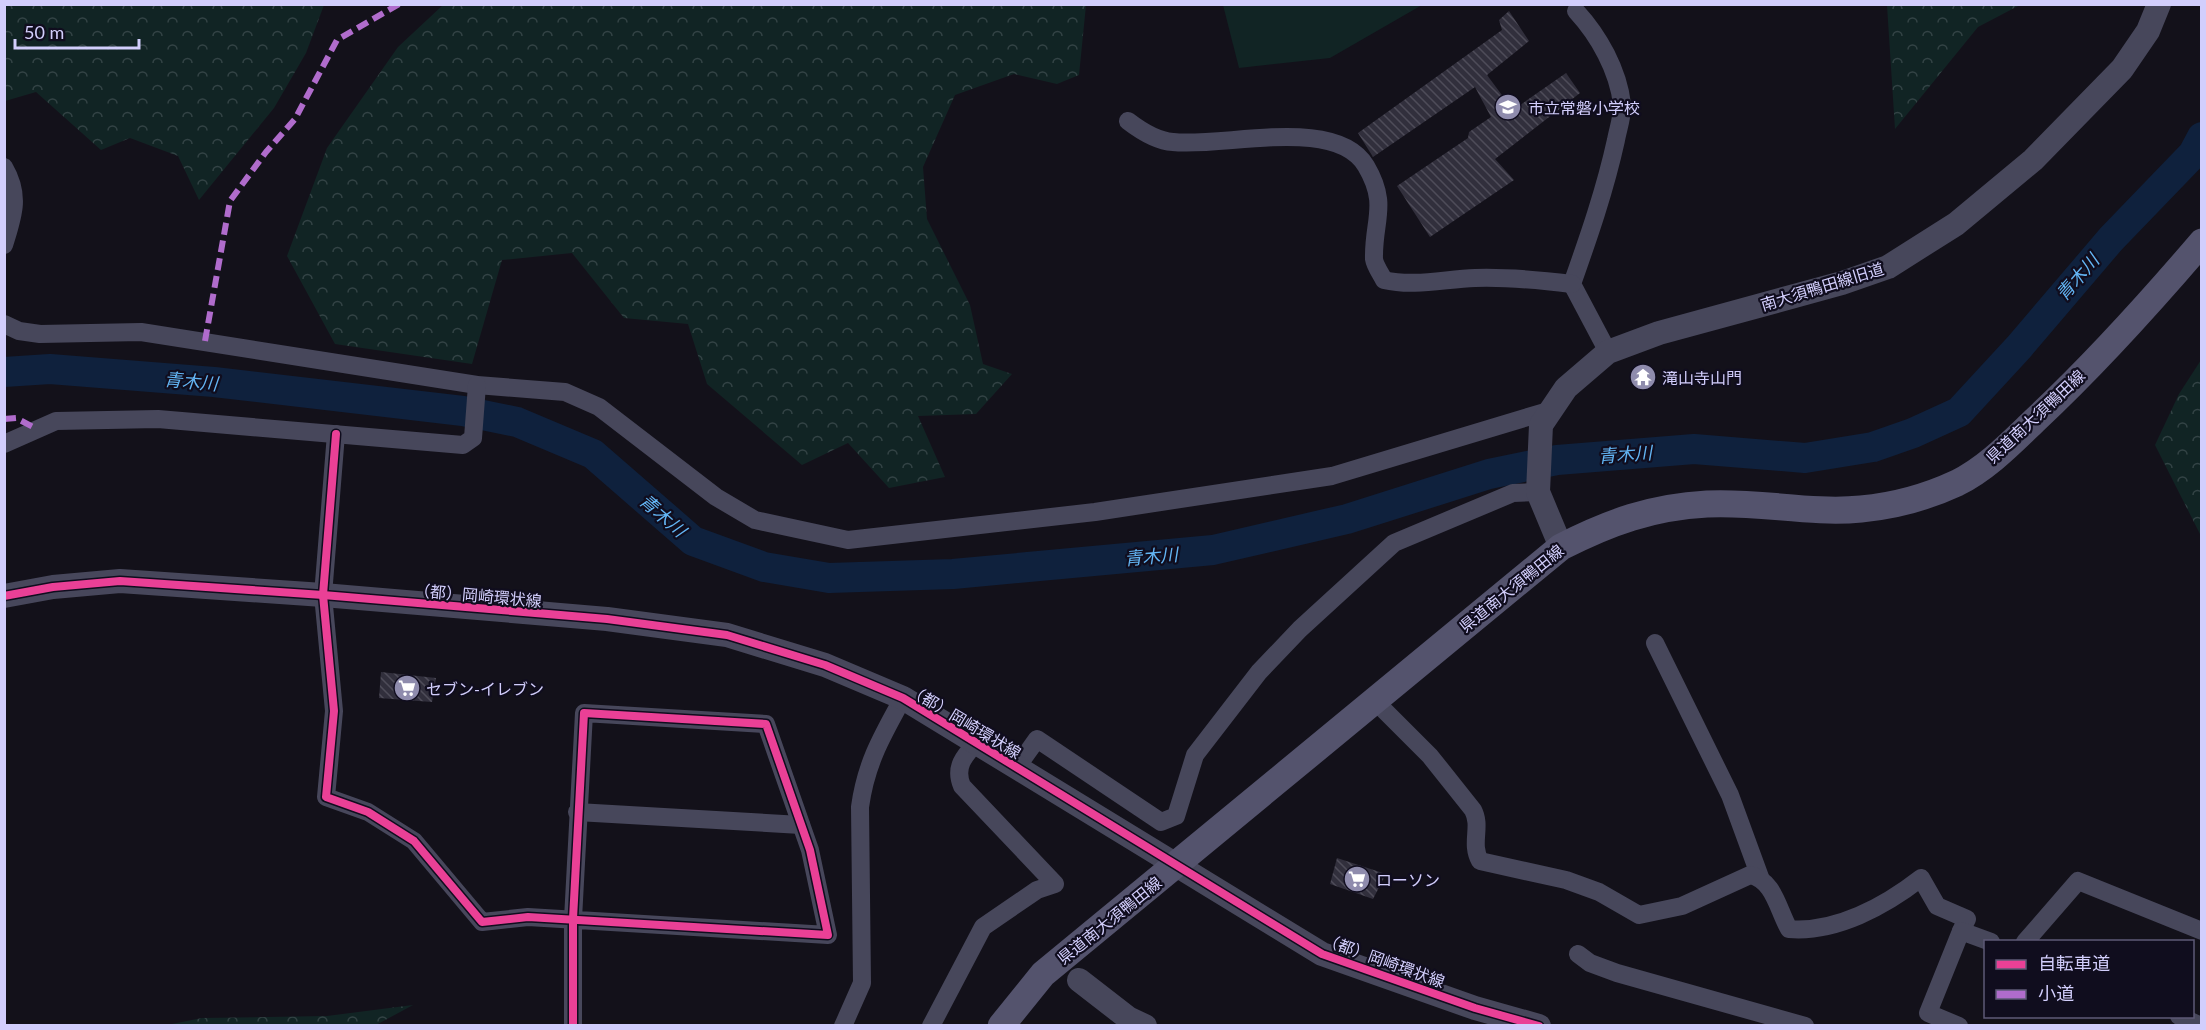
<svg xmlns="http://www.w3.org/2000/svg" width="2206" height="1030" font-family="Lato,'Noto Sans JP',sans-serif">
  <style>
    .green { fill: #112424 }
    .forest { fill: url(#forest-crowns) }
    .lines { fill: none; stroke-linecap: round; stroke-linejoin: round }
    .river { stroke: #0f213d; stroke-width: 30 }
    .building { fill: url(#building-back-hatch) }
    .minor { stroke: #47475b; stroke-width: 18 }
    .tertiary { stroke: #47475b; stroke-width: 24 }
    .secondary { stroke: #54536d; stroke-width: 27 }
    .quiet { stroke: #b06ccc; stroke-width: 6; stroke-dasharray: 12 6; stroke-linecap: butt }
    .cycleway-casing { stroke: #100d1e; stroke-width: 11 }
    .cycleway { stroke: #ea4096; stroke-width: 8 }
    .labels { text-anchor: middle; dominant-baseline: central; stroke-width: 4.5; stroke-linejoin: round; paint-order: stroke }
    .poi-label { font-size: 16px; fill: #d2cefc; stroke: #100d1e; text-anchor: start }
    .street-label { font-size: 16px; fill: #d2cefc; stroke: #100d1e }
    .water-label { font-size: 18px; font-style: italic; fill: #63b5f4; stroke: #100d1e }
  </style>
  <defs>
    <pattern id="forest-crowns" width="20" height="18" patternUnits="userSpaceOnUse" patternTransform="scale(1.5)"><rect width="20" height="18" fill="#112424"/><path d="M2 6a3 3 0 1 1 6 0M12 15a3 3 0 1 1 6 0" fill="none" stroke="#334345"/></pattern>
    <pattern id="building-back-hatch" width="6" height="6" patternUnits="userSpaceOnUse" patternTransform="scale(1.5)"><rect width="6" height="6" fill="#312f3c"/><path d="M-1 5l2 2M0 0l6 6M5-1l2 2" fill="none" stroke="#4e4c59"/></pattern>
  </defs>
  <rect width="100%" height="100%" fill="#13111a"/>
  <path class="green" d="M1223 5V4L1422 5 1330 58 1239 68Z"/>
  <g class="forest">
    <path d="M7 4H324V5L306 53 274 108 199 200 178 156 130 138 101 150 36 92 5 101 4 6Z"/>
    <path d="M443 5H1086L1079 75 1057 84 1014 74 955 95 923 167 927 219 970 305 983 364 1012 374 976 414 918 416 945 477 889 488 848 443 802 465 707 384 688 324 624 318 572 253 502 260 472 364 335 344 287 256 327 148 398 47Z"/>
    <path d="M1887 5V4L2020 5 1978 27 1895 129Z"/>
    <path d="M2201 360V536L2155 445 2179 394Z"/>
    <path d="M413 1005 376 1025H167L202 1018 327 1016Z"/>
  </g>
  <g class="lines">
    <path class="river" d="M4 372 50 369 214 382 463 411 517 422 593 454 693 541 764 567 829 578 953 574 1213 550 1347 519 1489 474 1557 460 1694 449 1805 458 1873 447 1913 433 1959 412 2019 347 2111 239 2193 154 2202 137"/>
  </g>
  <g class="building">
    <path d="M1509 11 1529 41 1487 75 1513 110 1566 73 1580 93 1495 159 1514 180 1430 237 1397 186 1468 138 1469 132 1491 117 1475 87 1373 157 1358 133 1502 30 1499 20Z"/>
    <path d="M381 672 436 678 432 702 379 698Z"/>
    <path d="M1337 858 1386 874 1373 899 1330 884Z"/>
  </g>
  <g class="lines">
    <g class="minor">
      <path d="M1576 11C1599 36 1618 70 1622 104 1623 115 1618 129 1616 140 1605 190 1589 236 1572 284L1608 352"/>
      <path d="M1128 121C1141 131 1157 141 1173 142 1223 148 1336 115 1366 166 1389 205 1373 220 1374 259 1375 266 1381 274 1384 280 1414 287 1445 279 1475 278 1508 277 1540 280 1572 284"/>
      <path d="M4 167C21 196 13 216 4 245"/>
      <path d="M4 324 19 331 40 334 141 332 477 385 565 392 599 407 716 497 755 520 848 540 1095 512 1332 476 1548 411"/>
      <path d="M336 434 323 595 334 711 326 797 368 812 414 841 482 922 528 917 828 935 810 850 766 724 584 713 573 919V1026"/>
      <path d="M4 444 56 421 158 419 463 445 473 438 477 385"/>
      <path d="M1655 643 1730 795 1760 877"/>
      <path d="M1374 700 1430 756 1473 810C1482 827 1470 843 1480 861L1566 880 1599 892 1639 915 1682 906 1750 875C1774 880 1778 910 1789 929 1836 933 1885 906 1921 878L1937 906 1967 919 1961 931"/>
      <path d="M1017 767 1037 739 1161 822 1176 816 1195 755 1259 672 1300 629 1394 543 1513 493 1538 492"/>
      <path d="M577 812 801 825"/>
      <path d="M2025 942 2078 881 2202 931"/>
      <path d="M1578 954 1590 963 1617 973 1805 1026"/>
      <path d="M2179 1016 2201 1026"/>
      <path d="M843 1026 862 983 860 807C866 763 882 736 903 698"/>
      <path d="M931 1026 983 927 1037 890 1055 884 962 786C954 767 964 756 977 742"/>
      <path d="M1959 1026 1928 1013 1961 931 1991 942"/>
    </g>
    <g class="tertiary">
      <path d="M1561 547 1538 492 1541 425 1566 388 1608 352 1659 333 1842 283 1888 267 1956 224 2033 160 2122 69 2148 31 2159 4"/>
      <path d="M4 596 53 587 120 581 323 595 607 619 727 635 825 665 903 698 1322 954 1475 1008 1539 1026"/>
      <path d="M1079 980 1128 1018 1145 1026"/>
    </g>
    <path class="secondary" d="M1001 1026 1043 974 1561 547C1610 522 1652 507 1707 504 1758 501 1810 514 1861 509 1894 506 1927 497 1957 483 1987 468 2011 443 2034 421 2094 365 2149 304 2202 242"/>
    <g class="quiet">
      <path d="M205 341 230 201 266 152 295 119 337 40 399 4"/>
      <path d="M4 419 16 418 37 429"/>
    </g>
    <defs>
      <g id="cycleway">
        <path d="M336 434 323 595 334 711 326 797 368 812 414 841 482 922 528 917 828 935 810 850 766 724 584 713 573 919V1026"/>
        <path d="M4 596 53 587 120 581 323 595 607 619 727 635 825 665 903 698 1322 954 1475 1008 1539 1026"/>
      </g>
    </defs>
    <use href="#cycleway" class="cycleway-casing"/>
    <use href="#cycleway" class="cycleway"/>
  </g>
  <defs>
    <symbol id="school-disc" viewBox="-11 -11 22 22"><circle r="9.5" fill="#8f8cad" stroke="#100d1e"/><path d="M0-5L7-2L0 1L-7-2ZM-4 1L0 2.5L4 1V4Q0 6-4 4Z" fill="#fff"/></symbol>
    <symbol id="temple-disc" viewBox="-11 -11 22 22"><circle r="9.5" fill="#8f8cad" stroke="#100d1e"/><path d="M0-6L5-2H3V0L6.5 2.5H4V6H1.5V3h-3V6H-4V2.5H-6.5L-3 0V-2H-5Z" fill="#fff"/></symbol>
    <symbol id="supermarket-disc" viewBox="-11 -11 22 22"><circle r="9.5" fill="#8f8cad" stroke="#100d1e"/><path d="M-6-5.5h2.5l.6 2H6L4.5 2H-2.5L-4.4-4H-6ZM-1.5 3.2a1.3 1.3 0 1 0 .1 0ZM3 3.2a1.3 1.3 0 1 0 .1 0Z" fill="#fff"/></symbol>
  </defs>
  <g fill-rule="evenodd">
    <use href="#school-disc" x="1493" y="92" width="30" height="30"/>
    <use href="#temple-disc" x="1628" y="362" width="30" height="30"/>
    <use href="#supermarket-disc" x="392" y="673" width="30" height="30"/>
    <use href="#supermarket-disc" x="1342" y="864" width="30" height="30"/>
  </g>
  <g class="labels">
    <g class="poi-label">
      <text x="1528" y="107">市立常磐小学校</text>
      <text x="1662" y="377">滝山寺山門</text>
      <text x="426" y="688">セブン-イレブン</text>
      <text x="1376" y="879">ローソン</text>
    </g>
    <g class="street-label">
      <text transform="translate(1822 286) rotate(-17)">南大須鴨田線旧道</text>
      <text transform="translate(2035 416) rotate(-43)">県道南大須鴨田線</text>
      <text transform="translate(1511 588) rotate(-39)">県道南大須鴨田線</text>
      <text transform="translate(478 595) rotate(5)">（都）岡崎環状線</text>
      <text transform="translate(965 721) rotate(31)">（都）岡崎環状線</text>
      <text transform="translate(1109 920) rotate(-39)">県道南大須鴨田線</text>
      <text transform="translate(1384 960) rotate(20)">（都）岡崎環状線</text>
    </g>
    <g class="water-label">
      <text transform="translate(2077 277) rotate(-49)">青木川</text>
      <text transform="translate(191 381) rotate(5)">青木川</text>
      <text transform="translate(1625 454) rotate(-4)">青木川</text>
      <text transform="translate(663 515) rotate(41)">青木川</text>
      <text transform="translate(1151 556) rotate(-5)">青木川</text>
    </g>
  </g>
  <rect width="2206" height="1030" fill="none" stroke="#d2cefc" stroke-width="12"/>
  <rect x="1984" y="940" width="210" height="78" fill="#100d1e" stroke="#5e5a77" stroke-width="1.5"/>
  <rect x="1996" y="960" width="30" height="9" fill="#ea4096" stroke="#5e5a77" stroke-width="1.5"/>
  <text x="2038" y="970" font-size="18" fill="#d2cefc">自転車道</text>
  <rect x="1996" y="990" width="30" height="9" fill="#b06ccc" stroke="#5e5a77" stroke-width="1.5"/>
  <text x="2038" y="1000" font-size="18" fill="#d2cefc">小道</text>
  <path d="M15 39v9h124v-9" fill="none" stroke="#d2cefc" stroke-width="3"/>
  <text x="24" y="39" font-size="18" fill="#d2cefc" stroke="#100d1e" stroke-width="4.5" paint-order="stroke">50 m</text>
</svg>
